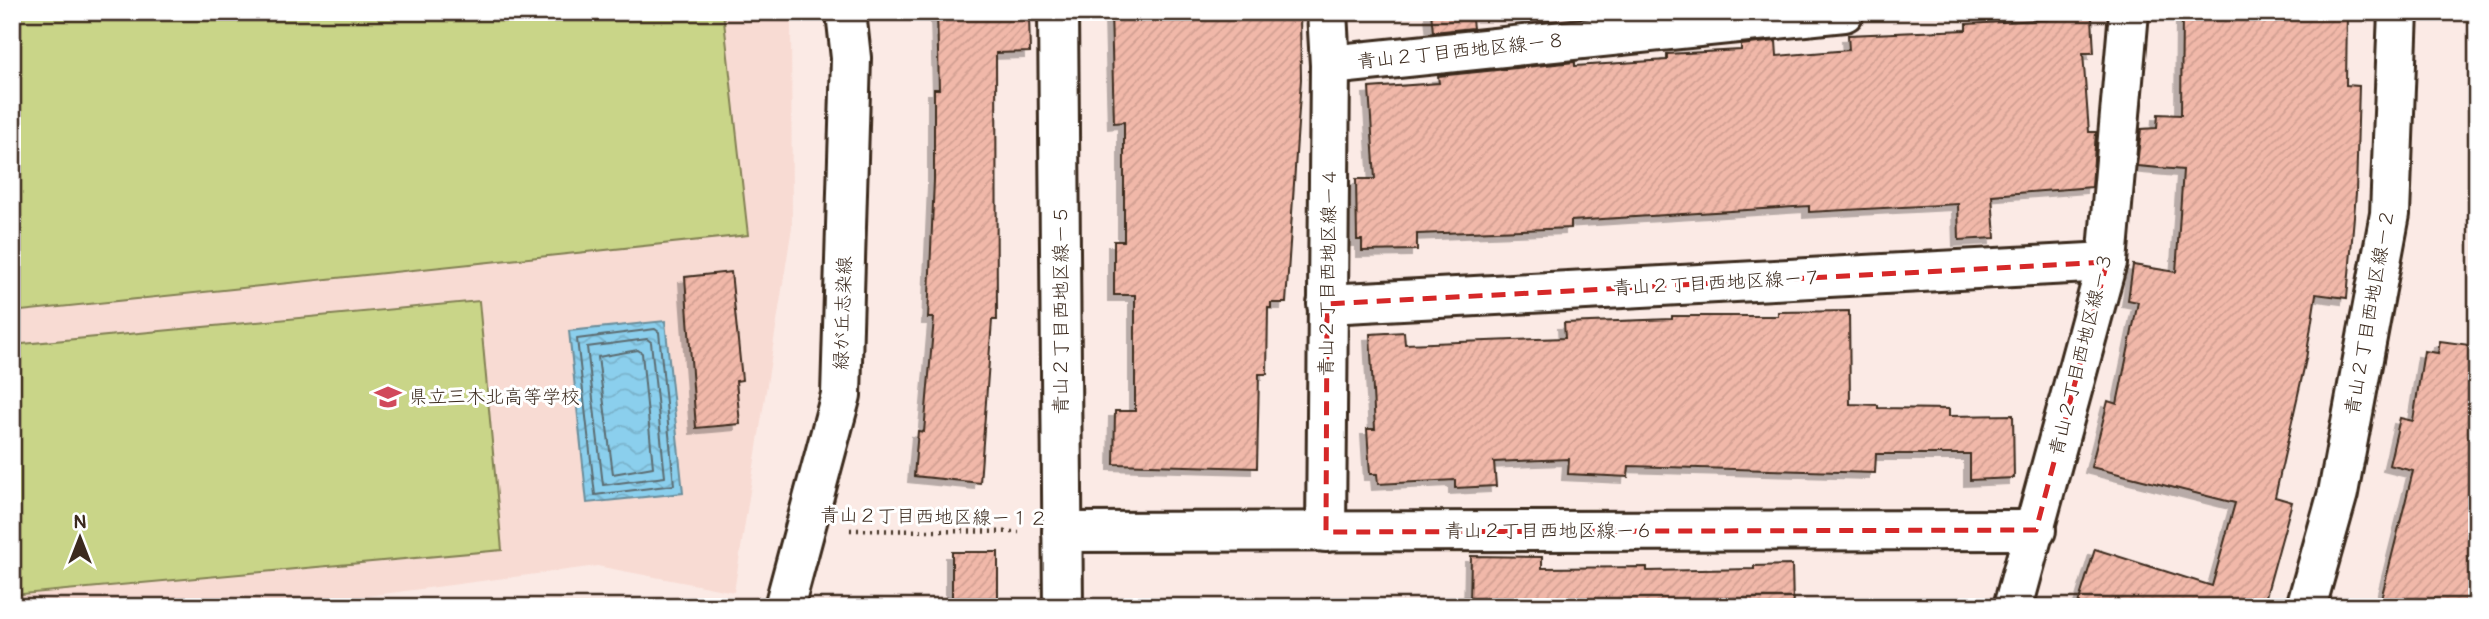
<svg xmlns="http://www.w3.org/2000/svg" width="2489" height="619" font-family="Pangolin,'Klee One',sans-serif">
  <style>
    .built { fill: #f8dbd3 }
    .green { fill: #c9d588; stroke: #828053; stroke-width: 2 }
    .water { fill: url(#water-waves); stroke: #6b8d9a; stroke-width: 2 }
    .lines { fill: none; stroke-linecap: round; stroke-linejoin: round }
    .shore { stroke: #5b6c71; stroke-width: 2 }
    .building { fill: url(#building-hatch); stroke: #3b2a1e; stroke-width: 2; filter: url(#shadow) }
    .minor-casing { stroke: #3b2a1e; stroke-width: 44 }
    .path { stroke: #3b2a1e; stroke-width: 4.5; stroke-dasharray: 2 5; stroke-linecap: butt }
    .minor { stroke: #fff; stroke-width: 38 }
    .marked { fill: none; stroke: #d62828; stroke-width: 5; stroke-dasharray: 14 9; stroke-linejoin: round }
    .labels { text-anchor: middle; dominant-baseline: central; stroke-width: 6; stroke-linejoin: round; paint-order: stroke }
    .street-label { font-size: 19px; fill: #3b2a1e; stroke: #fff }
    .poi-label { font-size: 19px; fill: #3b2a1e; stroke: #fff; text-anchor: start }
  </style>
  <defs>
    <pattern id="water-waves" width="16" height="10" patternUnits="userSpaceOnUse" patternTransform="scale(1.75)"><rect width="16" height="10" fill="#8bcfed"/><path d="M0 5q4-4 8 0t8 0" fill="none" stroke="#79b2cb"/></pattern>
    <pattern id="building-hatch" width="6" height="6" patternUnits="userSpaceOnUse" patternTransform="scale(1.75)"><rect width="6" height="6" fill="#f1b8a9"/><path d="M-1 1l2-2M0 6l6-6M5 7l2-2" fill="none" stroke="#d09e91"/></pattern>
    <filter id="shadow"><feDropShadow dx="-6" dy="6" stdDeviation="0" flood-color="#0004"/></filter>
  </defs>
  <rect width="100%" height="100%" fill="#fbeae5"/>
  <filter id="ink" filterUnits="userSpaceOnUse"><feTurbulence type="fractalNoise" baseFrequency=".0143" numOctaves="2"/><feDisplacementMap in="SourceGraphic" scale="14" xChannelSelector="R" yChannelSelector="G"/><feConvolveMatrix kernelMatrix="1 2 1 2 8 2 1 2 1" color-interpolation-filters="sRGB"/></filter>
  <g filter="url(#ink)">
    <path class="built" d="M12 12H791L792 227 734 592 597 566 283 607H12Z"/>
    <g class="green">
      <path d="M12 12H723L748 235 12 312Z"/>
      <path d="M479 301 502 550 12 595V345Z"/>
    </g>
    <path class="water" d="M665 321 683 493 587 503 569 331Z"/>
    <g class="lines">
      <g class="shore">
        <path d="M655 329 659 332 674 485 595 495 577 339Z"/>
        <path d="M647 339 651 342 665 477 603 485 587 347Z"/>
        <path d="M638 350 642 353 653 467 613 474 598 357Z"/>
      </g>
    </g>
    <g class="building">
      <path d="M937 12 1029 15 1030 52 996 53 997 320H992L980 483 914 476 918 431 924 432 934 318H928L934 180V89H939Z"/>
      <path d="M1111 12H1184V17L1300 14 1301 79 1286 303H1271V308H1268L1267 374H1259L1257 468 1114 464 1115 411H1135V295H1114V241H1124V122L1114 123Z"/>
      <path d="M1431 12H1471L1473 28 1433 32Z"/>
      <path d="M2182 12H2347L2346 85 2359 86 2356 193 2347 298 2316 294 2306 359 2275 497 2292 502 2263 607H2077L2095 549 2212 586 2235 503 2091 467 2108 401 2117 404 2138 302 2128 300 2133 265 2176 272 2183 170 2137 166 2141 129 2157 128 2158 114 2181 115Z"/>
      <path d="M2092 17 2094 53H2083L2089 132H2096L2092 187 1992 195 1995 238 1959 240 1958 204 1809 212V206L1571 221V228L1417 234V250L1362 251V240H1357L1356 179H1375L1369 88 1439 83 1438 76 1575 62V66L1667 60V54L1741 50V45L1776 41 1777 56 1849 50 1848 35 1966 30V24Z"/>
      <path d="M731 272 742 380 736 381 740 424 696 428 685 277Z"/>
      <path d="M1849 311 1850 404 1878 405V408L1949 409V416L2013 415 2014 478 1970 480V454H1876L1875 473 1629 466 1628 477 1568 474 1569 459 1494 462 1496 486 1455 488V480L1378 484 1377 474H1370L1367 429H1375L1370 334 1404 332 1405 344 1565 338 1564 323 1672 319V316H1778V312Z"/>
      <path d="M2440 341 2477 346V607H2379L2413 471 2389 465 2400 418 2413 421 2424 351 2438 353Z"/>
      <rect x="952" y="552" width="46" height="55"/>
      <path d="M1471 556 1542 557V568L1647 567V571L1754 569V566L1792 565 1793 607H1470Z"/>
    </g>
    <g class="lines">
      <defs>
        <g id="minor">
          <path d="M1058 12 1063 607"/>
          <path d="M1330 65 1844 12"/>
          <path d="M1327 304 2107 262"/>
          <path d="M1062 532 2036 530"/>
          <path d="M1326 532 1330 65 1327 12"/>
          <path d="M784 607 841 395 851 58 846 12"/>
          <path d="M2013 607 2107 262 2129 12"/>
          <path d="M2306 607 2338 493 2390 214 2398 12"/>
        </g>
      </defs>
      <use href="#minor" class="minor-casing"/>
      <path class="path" d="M850 530 1019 532"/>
      <use href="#minor" class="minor"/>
    </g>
  </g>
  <path class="marked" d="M2107 262 2036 530 1326 532 1327 304Z"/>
  <defs>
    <symbol id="school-bare" viewBox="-9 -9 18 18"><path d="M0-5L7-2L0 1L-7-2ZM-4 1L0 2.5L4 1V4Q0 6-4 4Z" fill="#d1495b" stroke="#fff" stroke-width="2.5" paint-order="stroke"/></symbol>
  </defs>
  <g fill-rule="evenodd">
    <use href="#school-bare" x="369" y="378" width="38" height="38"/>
  </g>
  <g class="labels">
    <g class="street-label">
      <text transform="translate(1461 51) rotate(-6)">青山２丁目西地区線ー８</text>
      <text transform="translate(1328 272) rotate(-89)">青山２丁目西地区線ー４</text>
      <text transform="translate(1717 283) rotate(-3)">青山２丁目西地区線ー７</text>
      <text transform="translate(1061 310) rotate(-90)">青山２丁目西地区線ー５</text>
      <text transform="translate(2370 312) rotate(-80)">青山２丁目西地区線ー２</text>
      <text transform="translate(843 313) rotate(-88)">緑が丘志染線</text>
      <text transform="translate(2081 354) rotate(-76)">青山２丁目西地区線ー３</text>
      <text transform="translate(934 517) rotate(1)">青山２丁目西地区線ー１２</text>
      <text x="1549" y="531">青山２丁目西地区線ー６</text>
    </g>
    <g class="poi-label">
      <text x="409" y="397">県立三木北高等学校</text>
    </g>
  </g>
  <rect width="2489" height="619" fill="none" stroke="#fff" stroke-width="42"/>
  <rect x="21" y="21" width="2447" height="577" fill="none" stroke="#3b2a1e" stroke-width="2.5" filter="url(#ink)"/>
  <g transform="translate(80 538)" stroke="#ffffff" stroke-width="5" paint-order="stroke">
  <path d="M0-5L12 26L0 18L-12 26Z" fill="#3b2a1e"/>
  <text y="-10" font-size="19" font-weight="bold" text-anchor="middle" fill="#3b2a1e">N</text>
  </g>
</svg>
